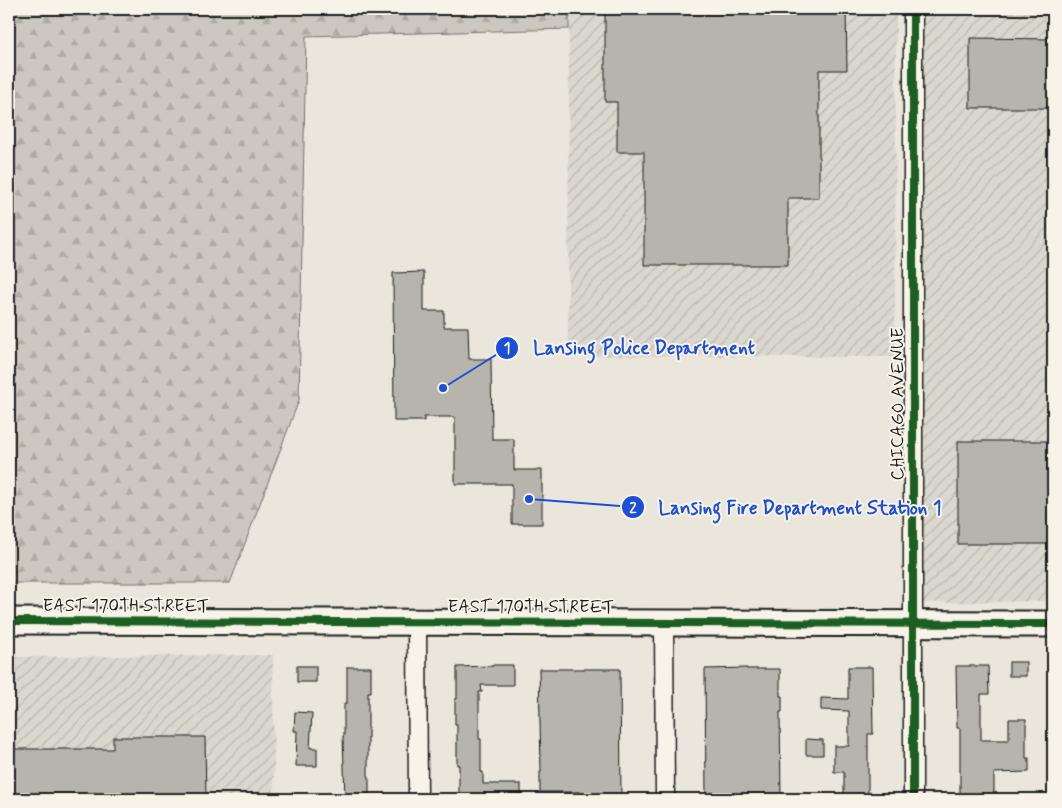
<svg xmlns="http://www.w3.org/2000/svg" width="1062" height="808" font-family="Mynerve,sans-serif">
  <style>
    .industrial { fill: url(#industrial-furrows) }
    .forest { fill: url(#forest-firs); stroke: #74726e }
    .building { fill: #b6b4ac; stroke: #1c1c1c }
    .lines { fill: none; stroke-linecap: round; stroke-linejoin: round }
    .street-casing { stroke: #1c1c1c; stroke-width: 21 }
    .secondary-casing { stroke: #1c1c1c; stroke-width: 29 }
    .street { stroke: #f7f3e8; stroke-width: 18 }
    .secondary { stroke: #f7f3e8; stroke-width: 25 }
    .cycleway-casing { stroke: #f7f3e8; stroke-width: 11 }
    .cycleway { stroke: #1b5e20; stroke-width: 8 }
    .labels { text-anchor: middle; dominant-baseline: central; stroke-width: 4; stroke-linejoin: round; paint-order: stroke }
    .street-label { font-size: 18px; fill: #1c1c1c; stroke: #f7f3e8 }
    .leader { fill: none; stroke: #1d4ed8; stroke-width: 2 }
    .callout-dot { fill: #1d4ed8; stroke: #f7f3e8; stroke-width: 2 }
    .mark-label { font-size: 15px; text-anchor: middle; font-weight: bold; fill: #fff }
    .callout-label { font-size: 19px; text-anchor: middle; font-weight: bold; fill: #1d4ed8; stroke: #f7f3e8; stroke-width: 4; stroke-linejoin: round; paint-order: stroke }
  </style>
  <defs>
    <pattern id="industrial-furrows" width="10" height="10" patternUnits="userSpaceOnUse" patternTransform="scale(1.25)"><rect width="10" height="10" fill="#dad7ce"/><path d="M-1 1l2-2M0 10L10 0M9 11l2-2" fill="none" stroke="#bab8b0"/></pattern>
    <pattern id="forest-firs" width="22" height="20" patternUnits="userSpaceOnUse" patternTransform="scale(1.25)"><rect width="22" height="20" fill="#ccc8c0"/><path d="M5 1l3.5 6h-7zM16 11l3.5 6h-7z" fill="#afaba4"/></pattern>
  </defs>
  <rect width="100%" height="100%" fill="#eae6dc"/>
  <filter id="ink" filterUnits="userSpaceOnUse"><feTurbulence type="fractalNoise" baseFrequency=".02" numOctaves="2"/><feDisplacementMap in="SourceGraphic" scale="10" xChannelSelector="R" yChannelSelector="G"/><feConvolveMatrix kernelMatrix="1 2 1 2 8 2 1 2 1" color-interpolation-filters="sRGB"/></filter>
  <g filter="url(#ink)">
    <g class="industrial">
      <path d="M569 9H896L895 357 568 356Z"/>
      <path d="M913 9H1053V601L913 603Z"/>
      <path d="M273 655 274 799H9V657Z"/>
    </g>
    <path class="forest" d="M9 9H569V29L306 36 299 400 230 583H9Z"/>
    <g class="building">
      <path d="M605 9H846L847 70H819V198H788V265H644V152H617V102H605Z"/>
      <path d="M970 38 1053 39V108H970Z"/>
      <path d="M424 272V311H444V327H468L469 359H491L492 439H514V470H542V524H512V484H455V417H424V421H394L393 273Z"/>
      <rect x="958" y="441" width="95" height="103"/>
      <rect x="1009" y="662" width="17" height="14"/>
      <path d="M493 665H513V685H481L482 692H479V739H481V772H483V784H521V799H501V797L459 798V765H457V725H455V699H457V667L493 666Z"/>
      <rect x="297" y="666" width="19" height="16"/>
      <path d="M956 666H988L989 694H981V740H1009V719H1026V758H1029V772L994 773V799H960V728H957Z"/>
      <path d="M347 667H371V692H368V776H369V799H345L343 736H344V703H347Z"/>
      <path d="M848 667H872L873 734H868V799H844V772H834V746H849V711L821 710V698L848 699Z"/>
      <path d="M747 668V669H780V696H782V712H780L781 799H706L705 669Z"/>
      <path d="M539 669H620L621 799H579V792H540V772H541Z"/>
      <path d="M295 712 312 713 310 748H317V766H296L297 731H294Z"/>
      <path d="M113 737H205L206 799H9V749H113Z"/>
      <path d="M806 739 823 740V755H806Z"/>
    </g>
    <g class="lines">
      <defs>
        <g id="street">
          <path d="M913 9V799"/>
          <path d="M417 622 418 799"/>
          <path d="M664 623 665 799"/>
        </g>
        <path id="secondary" d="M9 621 1053 624"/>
      </defs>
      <use href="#street" class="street-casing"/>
      <use href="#secondary" class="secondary-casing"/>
      <use href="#street" class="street"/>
      <use href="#secondary" class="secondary"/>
      <defs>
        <g id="cycleway">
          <path d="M913 9V799"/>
          <path d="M9 621 1053 624"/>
        </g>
      </defs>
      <use href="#cycleway" class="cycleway-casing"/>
      <use href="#cycleway" class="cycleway"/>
    </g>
  </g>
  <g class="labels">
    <g class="street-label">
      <text transform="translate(898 404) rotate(-90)">CHICAGO AVENUE</text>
      <text x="126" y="606">EAST 170TH STREET</text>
      <text x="531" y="607">EAST 170TH STREET</text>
    </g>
  </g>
  <path class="leader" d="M443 388L507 348M529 499L633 507"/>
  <g class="callout-dot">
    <circle cx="443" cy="388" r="5"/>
    <circle cx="529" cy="499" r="5"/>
    <circle cx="507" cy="348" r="12"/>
    <circle cx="633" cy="507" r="12"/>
  </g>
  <g class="mark-label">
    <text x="507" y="353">1</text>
    <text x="633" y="513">2</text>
  </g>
  <g class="callout-label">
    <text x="644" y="354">Lansing Police Department</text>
    <text x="800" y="514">Lansing Fire Department Station 1</text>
  </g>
  <rect width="1062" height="808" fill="none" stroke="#f7f3e8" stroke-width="30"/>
  <rect x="15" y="15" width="1032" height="778" fill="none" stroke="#1c1c1c" stroke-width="2" filter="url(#ink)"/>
</svg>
